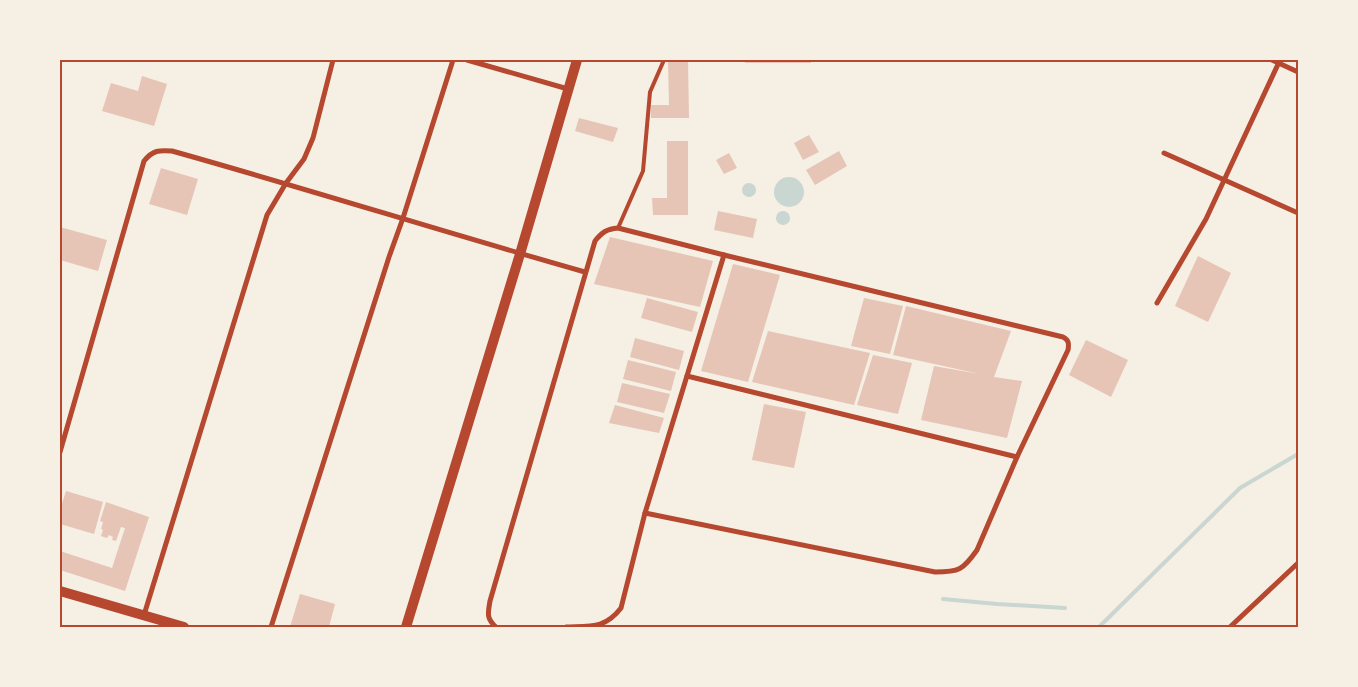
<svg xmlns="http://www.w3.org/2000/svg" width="1358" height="687" font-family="Mulish,sans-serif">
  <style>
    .water { fill: #c9d6d2 }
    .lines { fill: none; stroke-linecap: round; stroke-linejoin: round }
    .stream { stroke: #c9d6d2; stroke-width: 4 }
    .building { fill: #e6c5b7 }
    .service { stroke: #b5482f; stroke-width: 4 }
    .minor { stroke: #b5482f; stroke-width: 5 }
    .secondary { stroke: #b5482f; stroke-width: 10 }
    .neatline { fill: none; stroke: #b5482f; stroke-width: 2 }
  </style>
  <rect width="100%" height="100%" fill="#f6efe4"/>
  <g class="water">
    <circle cx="789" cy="192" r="15"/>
    <circle cx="749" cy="190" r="7"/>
    <circle cx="783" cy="218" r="7"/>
  </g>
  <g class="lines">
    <g class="stream">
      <path d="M943 599 997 604 1065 608"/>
      <path d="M1099 627 1240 488 1298 454"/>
    </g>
  </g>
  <g class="building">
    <path d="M668 60H688L689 118H651V105H669Z"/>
    <path d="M744 60H811V63H745Z"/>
    <path d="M142 76 167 84 154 126 102 111 111 83 138 91Z"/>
    <path d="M579 118 618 128 613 142 575 131Z"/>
    <path d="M809 135 819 152 803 160 794 143Z"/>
    <path d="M667 141H688V215H653L652 198H667Z"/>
    <path d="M839 151 847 166 815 185 806 170Z"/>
    <path d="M729 153 737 168 724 174 716 160Z"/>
    <path d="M161 168 198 179 187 215 149 204Z"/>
    <path d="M718 211 757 219 753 238 714 230Z"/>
    <path d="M60 227 107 240 98 271 60 260Z"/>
    <path d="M610 237 713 261 700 307 594 284Z"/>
    <path d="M1198 256 1231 273 1208 322 1175 306Z"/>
    <path d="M733 264 780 275 748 382 701 371Z"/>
    <path d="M647 298 698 312 692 332 641 318Z"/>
    <path d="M864 298 903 306 890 354 851 346Z"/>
    <path d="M906 306 1011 331 994 377 1022 381 1007 438 921 420 934 366 980 374 893 355Z"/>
    <path d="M768 331 870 353 854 405 752 382Z"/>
    <path d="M635 338 684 351 679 370 630 357Z"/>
    <path d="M1086 340 1128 360 1111 397 1069 375Z"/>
    <path d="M873 355 912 363 898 414 857 405Z"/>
    <path d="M628 360 676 372 671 391 623 379Z"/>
    <path d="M622 383 670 394 664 413 617 402Z"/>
    <path d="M764 404 806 412 794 468 752 460Z"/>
    <path d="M615 405 664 418 659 433 609 423Z"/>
    <path d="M66 491 103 502 94 534 60 524V510Z"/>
    <path d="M106 502 149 517 125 591 60 570V551L112 568 125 528 121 527 116 541 112 540 113 537 109 535 107 538 101 536 103 530 101 529 103 522 100 521Z"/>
    <path d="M300 594 335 604 329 627H290Z"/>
  </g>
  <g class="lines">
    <path class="service" d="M618 228 643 171 650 92 664 60"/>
    <g class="minor">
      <path d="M467 60 568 89"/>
      <path d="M1272 60 1298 72"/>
      <path d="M1164 153 1298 213"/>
      <path d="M1157 303 1206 219 1280 60"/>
      <path d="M687 376 1017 457"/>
      <path d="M60 452 144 161C153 150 159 150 172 151 311 190 447 233 585 272"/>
      <path d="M144 615 267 215 286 183 304 159 313 138 333 60"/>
      <path d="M271 627 389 257 403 218 453 60"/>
      <path d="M496 627C486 618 488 613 490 601L595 241C602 232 607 229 618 228L724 255 1063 337C1069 340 1069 344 1068 350L1017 457 977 550C963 570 959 572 935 572L645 513"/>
      <path d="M566 627C590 626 605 629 621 608L645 513 724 255"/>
      <path d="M1230 627 1298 563"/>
    </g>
    <g class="secondary">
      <path d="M60 591 184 627"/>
      <path d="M406 627 520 254 577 60"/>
    </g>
  </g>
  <rect width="1358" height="687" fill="none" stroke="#f6efe4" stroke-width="122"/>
  <rect x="61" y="61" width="1236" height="565" class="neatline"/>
</svg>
